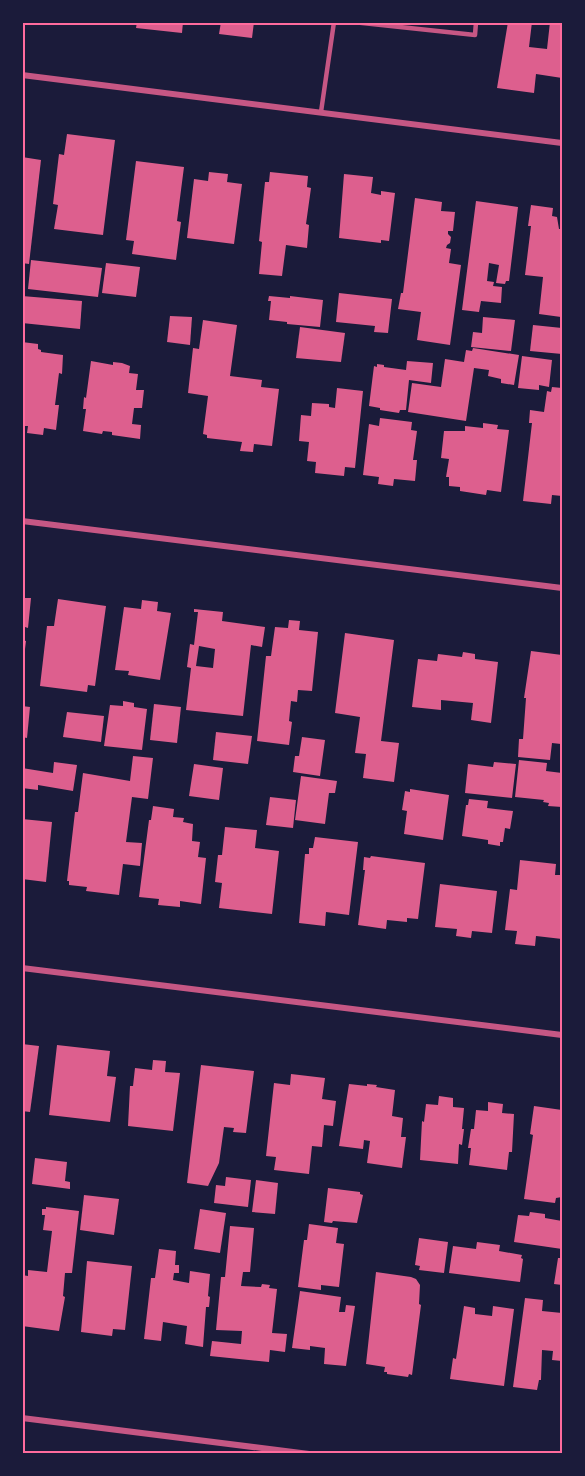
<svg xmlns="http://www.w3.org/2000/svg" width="585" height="1476" font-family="'PT Sans',sans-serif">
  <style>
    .building { fill: #dd5f8e; fill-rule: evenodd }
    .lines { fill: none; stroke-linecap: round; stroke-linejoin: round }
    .service { stroke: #c65784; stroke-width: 4.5 }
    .minor { stroke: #c65784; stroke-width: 6 }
    .neatline { fill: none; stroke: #ff6b9d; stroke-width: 2 }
  </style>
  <rect width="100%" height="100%" fill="#1b1b3a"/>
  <g class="building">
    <path d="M137 22H183L182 33 136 28Z"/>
    <path d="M221 22H254L252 38 219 34Z"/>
    <path d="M508 22H532L529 47 547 49 550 22H562V78L536 74 534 93 497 88Z"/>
    <path d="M67 134 115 140 103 235 54 229 58 205 53 204 59 154 64 155Z"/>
    <path d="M22 157 41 160 29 264 22 263Z"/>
    <path d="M136 161 184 167 177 221 181 222 176 260 132 254 134 241 126 240Z"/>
    <path d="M209 172 228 174 227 182 242 184 234 244 187 238 194 179 208 181Z"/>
    <path d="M270 172 308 176 307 187 311 188 306 224 309 225 307 248 286 245 282 276 259 274 262 242 259 241 265 182H269Z"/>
    <path d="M344 174 373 177 371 193 381 195V191L395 193 389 241 381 240V243L339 238Z"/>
    <path d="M415 198 442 202 441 211 455 212 453 231H448V234L451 237 450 243 447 245 446 248 451 249 449 263 461 265 450 345 417 340 421 312 398 309 401 293H403Z"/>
    <path d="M476 201 518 207 509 281H506L505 284 496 283 499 265 489 263 487 281 494 282 493 286 502 287 501 303 481 301 479 312 462 310Z"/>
    <path d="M531 205 553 208 552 216 557 217 559 229H562V299L561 317 539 314 543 277 525 275 531 226H528Z"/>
    <path d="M31 260 102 268 98 297 28 289Z"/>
    <path d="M106 263 140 267 136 297 102 293Z"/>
    <path d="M339 293 392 299 388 333 374 332 375 326 336 322Z"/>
    <path d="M22 296 82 301 80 329 22 323Z"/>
    <path d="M269 296 290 298V296L323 300 320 327 287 324V322L269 320 271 301H268Z"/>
    <path d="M170 316 192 317 190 345 167 342Z"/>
    <path d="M483 317 515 320 511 351 471 347 473 332 482 333Z"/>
    <path d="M203 320 237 325 230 376 262 380 261 387 279 389 272 446 254 444 253 452 240 451 242 442 207 438V435L203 434 208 396 188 393 193 348 199 349Z"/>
    <path d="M533 325 562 328V354L530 351Z"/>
    <path d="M300 327 345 333 341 362 296 358Z"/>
    <path d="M22 342 38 344V349L41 350V352L63 355 62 374 59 373 55 405H59L56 430 44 428 43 435 27 433 28 426H22Z"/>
    <path d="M473 348 519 355 514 385 501 383V379L488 376 489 370 474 368 466 421 408 412 412 383 441 387 445 359 464 362 466 350 472 351Z"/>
    <path d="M522 356 552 360 549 387 539 385V390L518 388Z"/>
    <path d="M91 361 113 365V362L122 363 130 366 129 373 138 374 136 390H144L142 408H134L132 424 141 425 140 439 112 435V432L103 431 102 434 83 431 86 409H83L84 397 86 398Z"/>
    <path d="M407 361 433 363 431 383 409 380 406 410H400L399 413 380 410V408L369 406 374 366 377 367V364L384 365V367L406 370Z"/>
    <path d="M552 387 562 388V496L552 495 551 504 523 501 532 423H529L530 410 544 412 547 391 551 392Z"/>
    <path d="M337 388 363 391 355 468 345 467 344 476 315 473 316 462 307 461 309 442 299 441 301 415 311 416 312 403 329 404V407L335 408Z"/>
    <path d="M380 418 412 422 411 430 417 431 413 460H417L415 481 394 479 393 486 378 484 379 477 363 475 369 424 379 426Z"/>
    <path d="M483 423 498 425 497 429 509 430 501 492 487 490 486 495 460 491V487L449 486V477H446L449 459 441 458 444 431H465V426L483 428Z"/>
    <path d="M22 598H31L28 628 25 627 24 636H22Z"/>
    <path d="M58 599 106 606 95 686 88 685 87 692 40 686 47 626H54Z"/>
    <path d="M142 600 158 602 157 611 171 613 160 680 128 675 129 671 115 670 124 607 141 609Z"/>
    <path d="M194 609 223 612 222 621 265 627 262 647 251 645 243 716 186 710 191 668 187 667 190 644 194 645 198 612H194ZM199 646 215 649 213 668 196 666Z"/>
    <path d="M289 620 300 621 299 630 318 632 312 691 298 690 297 702 291 701 289 721 292 722 289 745 257 741 266 656H271L275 627 288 628Z"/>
    <path d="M345 633 394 640 381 741 399 743 394 782 363 778 366 754 355 753 360 717 335 713Z"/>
    <path d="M22 640 26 641 24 657H22Z"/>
    <path d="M531 651 562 655V726L561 744 552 743 550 760 518 757 519 739H523L526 698H524Z"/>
    <path d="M463 652 475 654V659L498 662 491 723 471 720 473 703 441 700V710L412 707 418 659 437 661 438 654 462 657Z"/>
    <path d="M123 701 134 703V707L147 709 142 750 104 746 110 705 123 706Z"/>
    <path d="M154 704 181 707 177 743 150 740Z"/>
    <path d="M22 706 30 707 27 738 22 737Z"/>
    <path d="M67 712 104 716 101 742 63 737Z"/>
    <path d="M216 732 252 736 248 764 213 760Z"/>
    <path d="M302 737 325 740 320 776 293 772 295 756H299Z"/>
    <path d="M133 756 153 758 148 799 132 797 126 842 142 843 140 866 123 864 119 895 86 891 87 887 69 885V881H67L75 812H78L83 773 130 781Z"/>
    <path d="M519 760 547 763 546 771 562 773V807L548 806 549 803 543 802 544 800 515 797Z"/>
    <path d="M54 762 77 765 73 791 38 785V790L22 788V768L53 773Z"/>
    <path d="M494 762 516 764 512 798 465 793 468 764 493 767Z"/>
    <path d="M194 764 223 768 219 800 189 796Z"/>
    <path d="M301 776 337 781 335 793H329L325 824 295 820Z"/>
    <path d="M410 789 449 795 443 840 404 834 407 811 402 810 405 791 410 792Z"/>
    <path d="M270 797 296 800 293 828 266 825Z"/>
    <path d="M469 799 488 801 487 808 513 811 510 829 505 828 503 842H500V846L488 844V840L462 836 466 805H468Z"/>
    <path d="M153 806 174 809 173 817 184 818 183 822 193 824 192 841 200 842 198 857 206 858 201 904 180 901V907L158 905 159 899 139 897 149 820H151Z"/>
    <path d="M22 819 52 822 46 882 22 879Z"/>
    <path d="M225 827 257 830 255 848 279 851 272 914 219 908 222 883 215 882 218 855H222Z"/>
    <path d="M315 837 358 842 349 915 326 912 325 926 299 923 305 854H309V848H313Z"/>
    <path d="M371 856 425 863 418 919 407 918V922L387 920 386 929 358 925 365 870H363L364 857 370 858Z"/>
    <path d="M520 860 556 864 555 875H562V939L536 936 535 946 515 944 517 931 505 930 510 889 517 890Z"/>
    <path d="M440 884 497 891 492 933 472 931 471 938 456 936 457 929 435 927Z"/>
    <path d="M22 1044 39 1046 30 1112 22 1111Z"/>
    <path d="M57 1045 110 1051 107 1076 116 1077 110 1122 49 1115Z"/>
    <path d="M153 1060 166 1061 165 1072 180 1073 173 1131 128 1126 130 1086H133L135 1068 152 1070Z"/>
    <path d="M201 1065 254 1071 246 1133 233 1132 234 1128 224 1127 219 1163 208 1186 187 1183Z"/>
    <path d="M291 1074 325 1078 322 1099 336 1101 333 1126 324 1125 322 1147 312 1146 309 1174 274 1170 276 1157 266 1156 274 1083 290 1085Z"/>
    <path d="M349 1084 367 1086V1084L377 1085 376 1087 395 1090 392 1116 403 1118 401 1137H406L402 1168 367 1163 370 1141 364 1140 363 1149 339 1146Z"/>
    <path d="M439 1096 453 1098V1107L464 1108 462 1129H464L462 1145 459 1144 458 1164 420 1160 422 1121 424 1122 426 1104 438 1105Z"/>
    <path d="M488 1102 503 1104 502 1113 514 1114 512 1152H509L507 1170 469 1165 471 1148H468L471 1129H474L476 1110 488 1111Z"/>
    <path d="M534 1106 562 1110V1197L556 1198 555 1203 524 1199 533 1135 530 1134Z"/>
    <path d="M35 1158 67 1162 65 1181 70 1182V1189L32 1184Z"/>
    <path d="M226 1177 251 1180 248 1207 214 1203 216 1185 225 1186Z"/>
    <path d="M256 1180 278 1183 275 1214 252 1212Z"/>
    <path d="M328 1188 360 1192V1194L363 1195 357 1223 333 1221 332 1223 324 1222Z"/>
    <path d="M84 1195 119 1199 114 1235 80 1230Z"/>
    <path d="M46 1207 79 1211 72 1273H65L63 1296 65 1297 59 1331 22 1326V1275L28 1276V1270L47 1272 52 1231 43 1230 45 1215H42V1209H46Z"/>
    <path d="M200 1209 226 1213 220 1253 194 1249Z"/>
    <path d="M530 1212 545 1214V1218L562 1221V1249L514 1242 518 1215 529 1216Z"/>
    <path d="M309 1224 338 1228 336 1243 344 1244 339 1287 321 1285V1290L298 1287 304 1240H307Z"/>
    <path d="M230 1226 254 1228 250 1272H243L241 1286 261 1287 262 1284 270 1285 269 1288 277 1289 272 1333 287 1334 285 1352 270 1350 269 1362 210 1356 212 1341 241 1344 242 1331 216 1330 221 1277H225Z"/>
    <path d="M419 1238 448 1242 444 1273 419 1270 420 1266 415 1265Z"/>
    <path d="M477 1242 500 1245 499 1251 522 1255 521 1258 523 1259 520 1282 449 1273 453 1246 476 1249Z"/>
    <path d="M159 1249 176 1251 175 1265H179V1273H174L173 1280 189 1283 190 1271 210 1274 208 1296 210 1297 209 1307H206L203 1347 185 1344 187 1326 163 1322 161 1341 144 1339 151 1278H155Z"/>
    <path d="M558 1258H562V1285L554 1284Z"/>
    <path d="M87 1261 132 1266 125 1330 113 1329 112 1336 81 1332Z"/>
    <path d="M376 1272 411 1277 416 1279 420 1285 419 1304 421 1305 412 1375 409 1374 408 1377 387 1374V1372H384L385 1367 366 1364Z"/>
    <path d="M300 1291 341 1297 339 1312H345L346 1305 355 1306 346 1366 324 1364 325 1348 310 1346V1350L292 1348Z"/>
    <path d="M525 1298 543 1300 542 1311 562 1313V1361L552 1360 553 1351 542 1350 541 1380H539L537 1390 513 1387Z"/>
    <path d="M464 1306 475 1308V1314L492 1316 493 1306 514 1309 504 1386 450 1379 453 1358 456 1359Z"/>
  </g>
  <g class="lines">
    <g class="service">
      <path d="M353 22 475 35 476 22"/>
      <path d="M321 112 334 22"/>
    </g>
    <g class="minor">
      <path d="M22 75 562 143"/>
      <path d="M22 521 562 588"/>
      <path d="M22 968 562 1035"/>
      <path d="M22 1418 309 1454"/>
    </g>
  </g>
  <rect width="585" height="1476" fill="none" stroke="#1b1b3a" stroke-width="48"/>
  <rect x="24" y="24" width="537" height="1428" class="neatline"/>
</svg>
